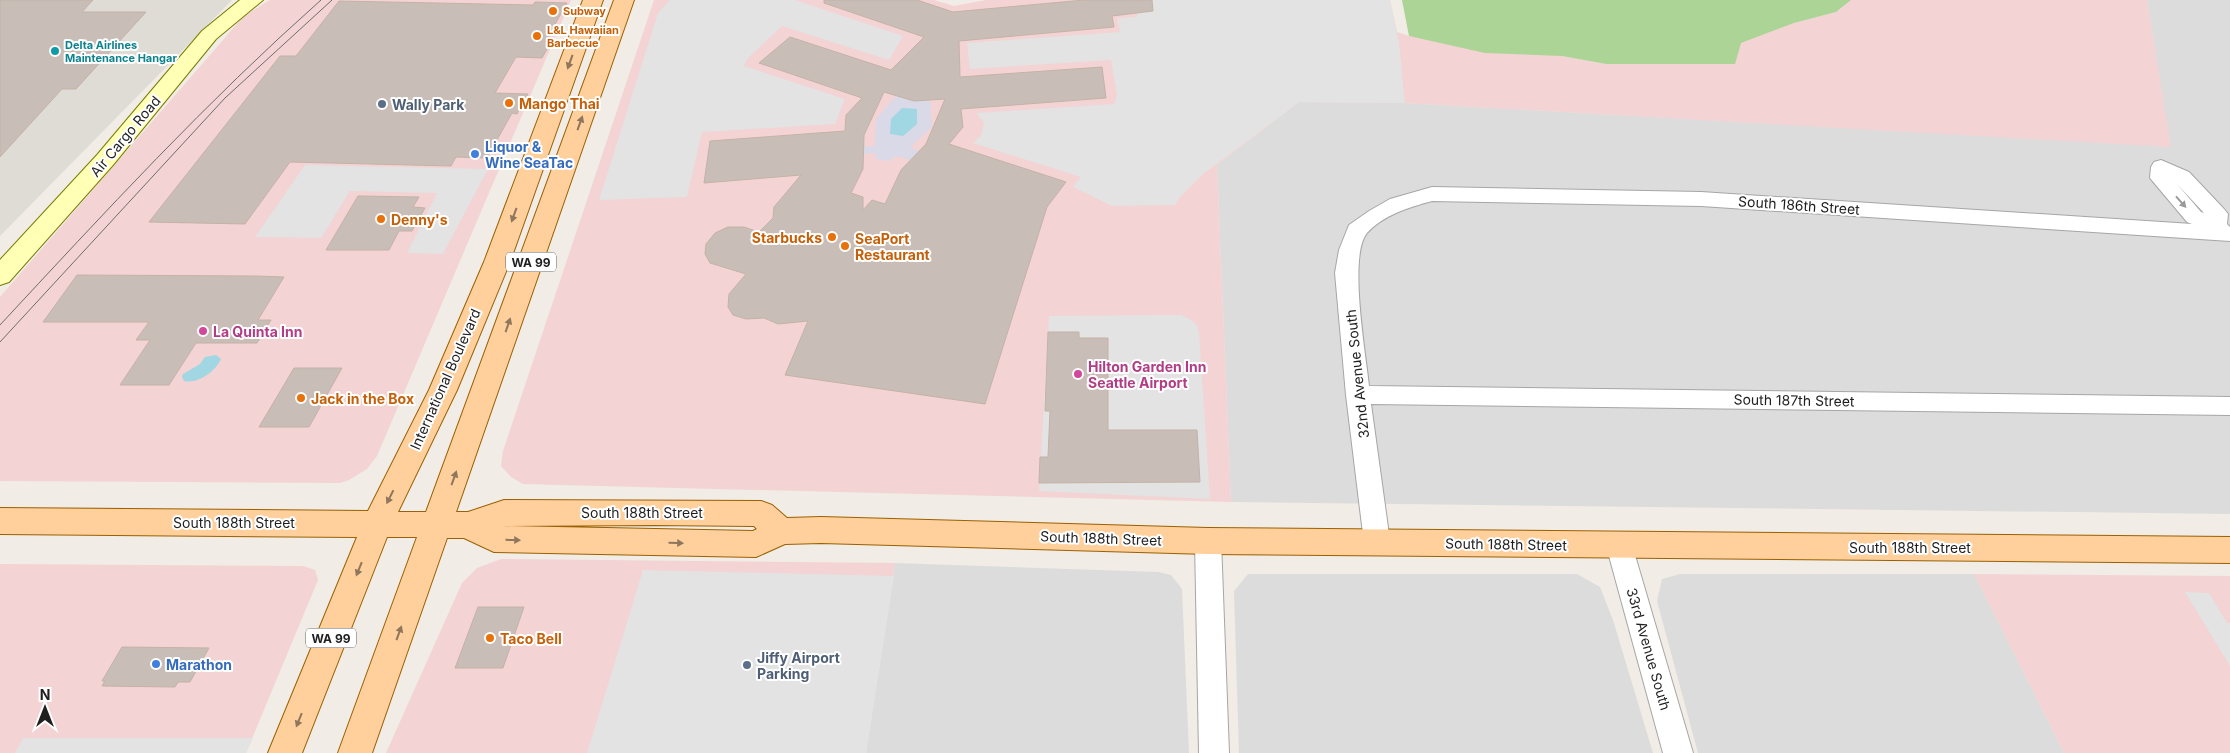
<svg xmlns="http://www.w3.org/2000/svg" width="2230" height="753" font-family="Inter,sans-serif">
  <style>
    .residential { fill: #dddcdc }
    .commercial { fill: #f3d3d3 }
    .airport { fill: #dfdcd6 }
    .forest { fill: #abd496 }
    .parking { fill: #e3e3e3 }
    .plaza { fill: #d9d9e7 }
    .water { fill: #a1d7e2 }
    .building { fill: #c9beb7; stroke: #c4b2a6; fill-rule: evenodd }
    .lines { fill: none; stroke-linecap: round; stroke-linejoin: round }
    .street-casing { stroke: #a6a6a6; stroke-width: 2 }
    .secondary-casing { stroke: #757d00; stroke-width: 2 }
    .primary-casing { stroke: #9b6000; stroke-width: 2 }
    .street { fill: #fff; fill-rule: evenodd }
    .secondary { fill: #ffffb5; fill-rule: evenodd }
    .primary { fill: #ffcf9c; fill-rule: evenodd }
    .tram { stroke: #6d6d6d; stroke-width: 1 }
    .oneway { fill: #8f775e }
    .oneway2 { fill: #9a9a9a }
    .food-dot { fill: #e8710a; stroke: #fff; stroke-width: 2 }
    .culture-dot { fill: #0f9aa8; stroke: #fff; stroke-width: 2 }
    .service-dot { fill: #5c6f8a; stroke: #fff; stroke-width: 2 }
    .shop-dot { fill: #3f7fe0; stroke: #fff; stroke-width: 2 }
    .hotel-dot { fill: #d1479c; stroke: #fff; stroke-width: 2 }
    .labels { text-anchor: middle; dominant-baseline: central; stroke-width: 4; stroke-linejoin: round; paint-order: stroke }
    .far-food-label { font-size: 11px; font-weight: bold; fill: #c56008; stroke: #fff; text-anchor: start }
    .far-culture-label { font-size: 11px; font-weight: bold; fill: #0d838f; stroke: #fff; text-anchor: start }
    .shield { fill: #fff; stroke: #626262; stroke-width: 1 }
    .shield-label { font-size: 12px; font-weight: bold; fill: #1f1f1f }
    .food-label { font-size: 14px; font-weight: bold; fill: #c56008; stroke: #fff; text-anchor: start }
    .service-label { font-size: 14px; font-weight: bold; fill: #4e5e75; stroke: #fff; text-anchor: start }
    .street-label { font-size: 14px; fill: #1f1f1f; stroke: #fff }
    .shop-label { font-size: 14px; font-weight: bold; fill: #366cbe; stroke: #fff; text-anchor: start }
    .hotel-label { font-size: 14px; font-weight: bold; fill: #b23c85; stroke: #fff; text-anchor: start }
  </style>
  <rect width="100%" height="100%" fill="#f1ece5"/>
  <g class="residential">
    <path d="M2147 0H2230V514L1231 502 1217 165 1299 102 1405 103 2170 146Z"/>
    <path d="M895 563 1159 572 1171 575 1182 589 1189 753H866Z"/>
    <path d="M1248 574H1577L1600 587 1613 620 1653 753H1239L1234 591Z"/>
    <path d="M1680 574H1974L2064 753H1698L1657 601 1662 579Z"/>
  </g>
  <g class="commercial">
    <path d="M270 0H571L377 456 367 469 349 480 340 483 0 481V297L243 17Z"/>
    <path d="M654 0H934L954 6 986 0H1390L1397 32 1409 36 1562 56 1606 64 1740 43 1794 23 1836 12 1851 0H2147L2171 147 1405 103 1299 102 1217 165 1231 502 523 484 511 477 501 466 503 451Z"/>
    <path d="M501 559 895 563 866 753H386L462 583 477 568Z"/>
    <path d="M0 564 303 566 315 570 318 580 246 753H0Z"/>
    <path d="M1974 574 2230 576V753H2064Z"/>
  </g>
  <path class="airport" d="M0 0H232L0 236Z"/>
  <path class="forest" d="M1402 0H1851L1836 12 1794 23 1741 43 1735 64H1606L1562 56 1485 53 1409 36Z"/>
  <g class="parking">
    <path d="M670 0H795L903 36 889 60 782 26 748 58 744 66 845 99 835 124 702 132 687 197 599 200 658 13Z"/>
    <path d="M1139 0H1390L1399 43 1405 103 1299 102 1203 174 1180 197 1175 205 1112 206 1073 187 1081 177 973 143 981 136 984 122 976 113 1114 104 1117 95 1111 60 970 69 967 43 1120 32 1117 18 1137 17V1Z"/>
    <path d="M305 165 488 169 443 254 407 253 437 193 350 191 321 238 255 237Z"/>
    <path d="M1181 315 1190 319 1197 325 1199 332 1210 499 1039 491 1049 316Z"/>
    <path d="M643 570 894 576 866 753H587Z"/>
    <path d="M2185 592 2209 593 2227 623H2230V666Z"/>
    <path d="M23 738H253L246 753H15Z"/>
  </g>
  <path class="plaza" d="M896 96 914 101 930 100 932 127 910 147 919 151 910 160 897 156 888 161 876 159 875 153 863 154V147L875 146 876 119Z"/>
  <g class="water">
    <path d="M902 108 917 109V124L903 136 890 134 891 119Z"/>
    <path d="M216 355 221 359C215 372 198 384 184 381L182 377 183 374 200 364 205 357Z"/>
  </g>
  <g class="building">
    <path d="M0 0H93L82 12H146L76 89H62L0 157Z"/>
    <path d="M824 0H917L953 12 1084 0H1152L1153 11 1112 16 1114 27 959 41 960 77 1102 67 1106 98 961 109 963 127 949 144 1066 182 1047 207 985 404 785 375 808 321 778 324 764 318 746 319 733 315 728 307 729 294 746 274 710 263 705 254 706 244 715 233 728 227H744L759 232 773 218 774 207 801 175 704 183 710 141 845 131 846 115 862 98 759 63 790 37 891 70 924 37 824 3ZM884 92 914 101 945 99 926 144 901 170 885 204 872 200 863 210V197L851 193 863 169 864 135Z"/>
    <path d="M339 1 533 5 535 2 567 3 545 42H551L542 58 516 57 495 93 528 94 517 114 512 113 487 158 456 157 451 166 290 162 245 224 149 222 280 56H296Z"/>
    <path d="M358 196 419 197 413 207 425 208 412 231H399L389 250H326Z"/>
    <path d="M77 275 256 276 284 277 258 320H271L257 343H196L169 385H120L150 340H136L149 322H43Z"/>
    <path d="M1048 332H1079V338H1108V430H1197L1200 482 1039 483 1040 457H1048L1050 411H1045Z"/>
    <path d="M294 368H342L309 427H259Z"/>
    <path d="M478 607H524L503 668H455Z"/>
    <path d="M122 647 209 648 190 682H178L175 687 102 686 105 681H102Z"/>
  </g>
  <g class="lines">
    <defs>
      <g id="street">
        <path d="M2161 160 2189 172 2224 209 2228 214 2227 224 2230 227V241L1701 206 1432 201C1410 207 1383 215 1367 233 1348 256 1366 355 1369 386L2230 397V415L1371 404 1390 542 1386 550 1377 553 1368 550 1364 542 1346 395 1335 273 1339 250 1349 225 1369 211 1390 199 1432 187 1701 192 2192 224 2187 222 2150 178 2151 167 2154 162ZM2177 184 2204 213 2201 212Z"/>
        <path d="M1208 530 1217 533 1221 541 1229 753H1199L1195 541 1199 533Z"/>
        <path d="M1619 534 1628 537 1632 545 1693 753H1663L1606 545 1610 537Z"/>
      </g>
      <path id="secondary" d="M240 0H263L216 39 113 165 9 282 0 285V260L97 155 202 31Z"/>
      <path id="primary" d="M583 0H603L510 262 457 390 398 512H426L614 0H634L456 512H468L504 500 761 501 772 505 787 518 821 517 1208 528 2230 537V563L1208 554 821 543 785 544 756 557 494 552 464 538H447L372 753H338L417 537H387L302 753H268L357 537 0 534V508L368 511 429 390 484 262ZM653 525 754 526 757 529 753 531 502 526Z"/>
    </defs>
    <use href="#street" class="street-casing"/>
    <use href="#secondary" class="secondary-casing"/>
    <use href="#primary" class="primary-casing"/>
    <use href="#street" class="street"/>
    <use href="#secondary" class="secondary"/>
    <use href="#primary" class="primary"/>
    <g class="tram">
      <path d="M0 325C104 213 207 101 321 0"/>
      <path d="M0 342 225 98 332 0"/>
    </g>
  </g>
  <defs><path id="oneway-solid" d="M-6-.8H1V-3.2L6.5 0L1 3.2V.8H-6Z" transform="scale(1.25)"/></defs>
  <g class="oneway">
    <use href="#oneway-solid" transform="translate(570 62) rotate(110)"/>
    <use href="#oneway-solid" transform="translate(580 123) rotate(-70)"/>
    <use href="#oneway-solid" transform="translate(514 215) rotate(110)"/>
    <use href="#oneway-solid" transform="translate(508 325) rotate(-71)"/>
    <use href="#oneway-solid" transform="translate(454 478) rotate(-70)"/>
    <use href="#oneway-solid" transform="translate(390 497) rotate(117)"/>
    <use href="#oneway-solid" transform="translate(513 540) rotate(1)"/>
    <use href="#oneway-solid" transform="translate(676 543) rotate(1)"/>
    <use href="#oneway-solid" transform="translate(359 569) rotate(112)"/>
    <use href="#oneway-solid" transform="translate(399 633) rotate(-70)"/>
    <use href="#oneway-solid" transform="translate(299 720) rotate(112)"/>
  </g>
  <use class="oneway2" href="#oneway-solid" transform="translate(2181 202) rotate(48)"/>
  <g class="food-dot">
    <circle cx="553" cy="11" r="5"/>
    <circle cx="537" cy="36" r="5"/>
    <circle cx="509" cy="103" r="5"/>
    <circle cx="381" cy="219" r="5"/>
    <circle cx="832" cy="237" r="5"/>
    <circle cx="845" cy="246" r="5"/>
    <circle cx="301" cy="398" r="5"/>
    <circle cx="490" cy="638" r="5"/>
  </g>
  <circle class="culture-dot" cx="55" cy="51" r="5"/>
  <g class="service-dot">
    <circle cx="382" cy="104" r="5"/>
    <circle cx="747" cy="665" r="5"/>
  </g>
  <g class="shop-dot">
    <circle cx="475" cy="154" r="5"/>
    <circle cx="156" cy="664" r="5"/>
  </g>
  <g class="hotel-dot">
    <circle cx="203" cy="331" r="5"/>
    <circle cx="1078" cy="374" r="5"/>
  </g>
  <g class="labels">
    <g class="far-food-label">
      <text x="563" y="11">Subway</text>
      <text x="547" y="30">L&amp;L Hawaiian<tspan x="547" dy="13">Barbecue</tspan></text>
    </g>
    <g class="far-culture-label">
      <text x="65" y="45">Delta Airlines<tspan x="65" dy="13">Maintenance Hangar</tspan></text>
    </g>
    <g class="shield">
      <rect x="506" y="252.5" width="50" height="19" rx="4"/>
      <rect x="306" y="628.5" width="50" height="19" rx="4"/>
    </g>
    <g class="shield-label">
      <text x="531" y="262">WA 99</text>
      <text x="331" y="638">WA 99</text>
    </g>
    <g class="food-label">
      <text x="519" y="103">Mango Thai</text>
      <text x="391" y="219">Denny's</text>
      <text x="822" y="237" text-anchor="end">Starbucks</text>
      <text x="855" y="238">SeaPort<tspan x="855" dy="16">Restaurant</tspan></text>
      <text x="311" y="398">Jack in the Box</text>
      <text x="500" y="638">Taco Bell</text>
    </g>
    <g class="service-label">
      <text x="392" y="104">Wally Park</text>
      <text x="757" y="657">Jiffy Airport<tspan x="757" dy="16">Parking</tspan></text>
    </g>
    <g class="street-label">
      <text transform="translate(125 136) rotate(-50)">Air Cargo Road</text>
      <text transform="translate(1799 205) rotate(4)">South 186th Street</text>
      <text transform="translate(1357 374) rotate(-96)">32nd Avenue South</text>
      <text transform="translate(445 379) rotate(-66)">International Boulevard</text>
      <text transform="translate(1794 400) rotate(1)">South 187th Street</text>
      <text x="642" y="512">South 188th Street</text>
      <text x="234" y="522">South 188th Street</text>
      <text transform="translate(1101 538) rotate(2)">South 188th Street</text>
      <text transform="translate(1506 544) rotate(1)">South 188th Street</text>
      <text x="1910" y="547">South 188th Street</text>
      <text transform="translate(1649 649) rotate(74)">33rd Avenue South</text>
    </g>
    <g class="shop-label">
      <text x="485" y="146">Liquor &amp;<tspan x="485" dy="16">Wine SeaTac</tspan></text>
      <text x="166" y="664">Marathon</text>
    </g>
    <g class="hotel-label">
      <text x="213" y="331">La Quinta Inn</text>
      <text x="1088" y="366">Hilton Garden Inn<tspan x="1088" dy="16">Seattle Airport</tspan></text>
    </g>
  </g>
  <g transform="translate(45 708)" stroke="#ffffff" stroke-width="4" paint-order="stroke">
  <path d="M0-4L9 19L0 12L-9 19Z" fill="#1f1f1f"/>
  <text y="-8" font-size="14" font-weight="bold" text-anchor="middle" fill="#1f1f1f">N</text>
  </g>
</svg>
